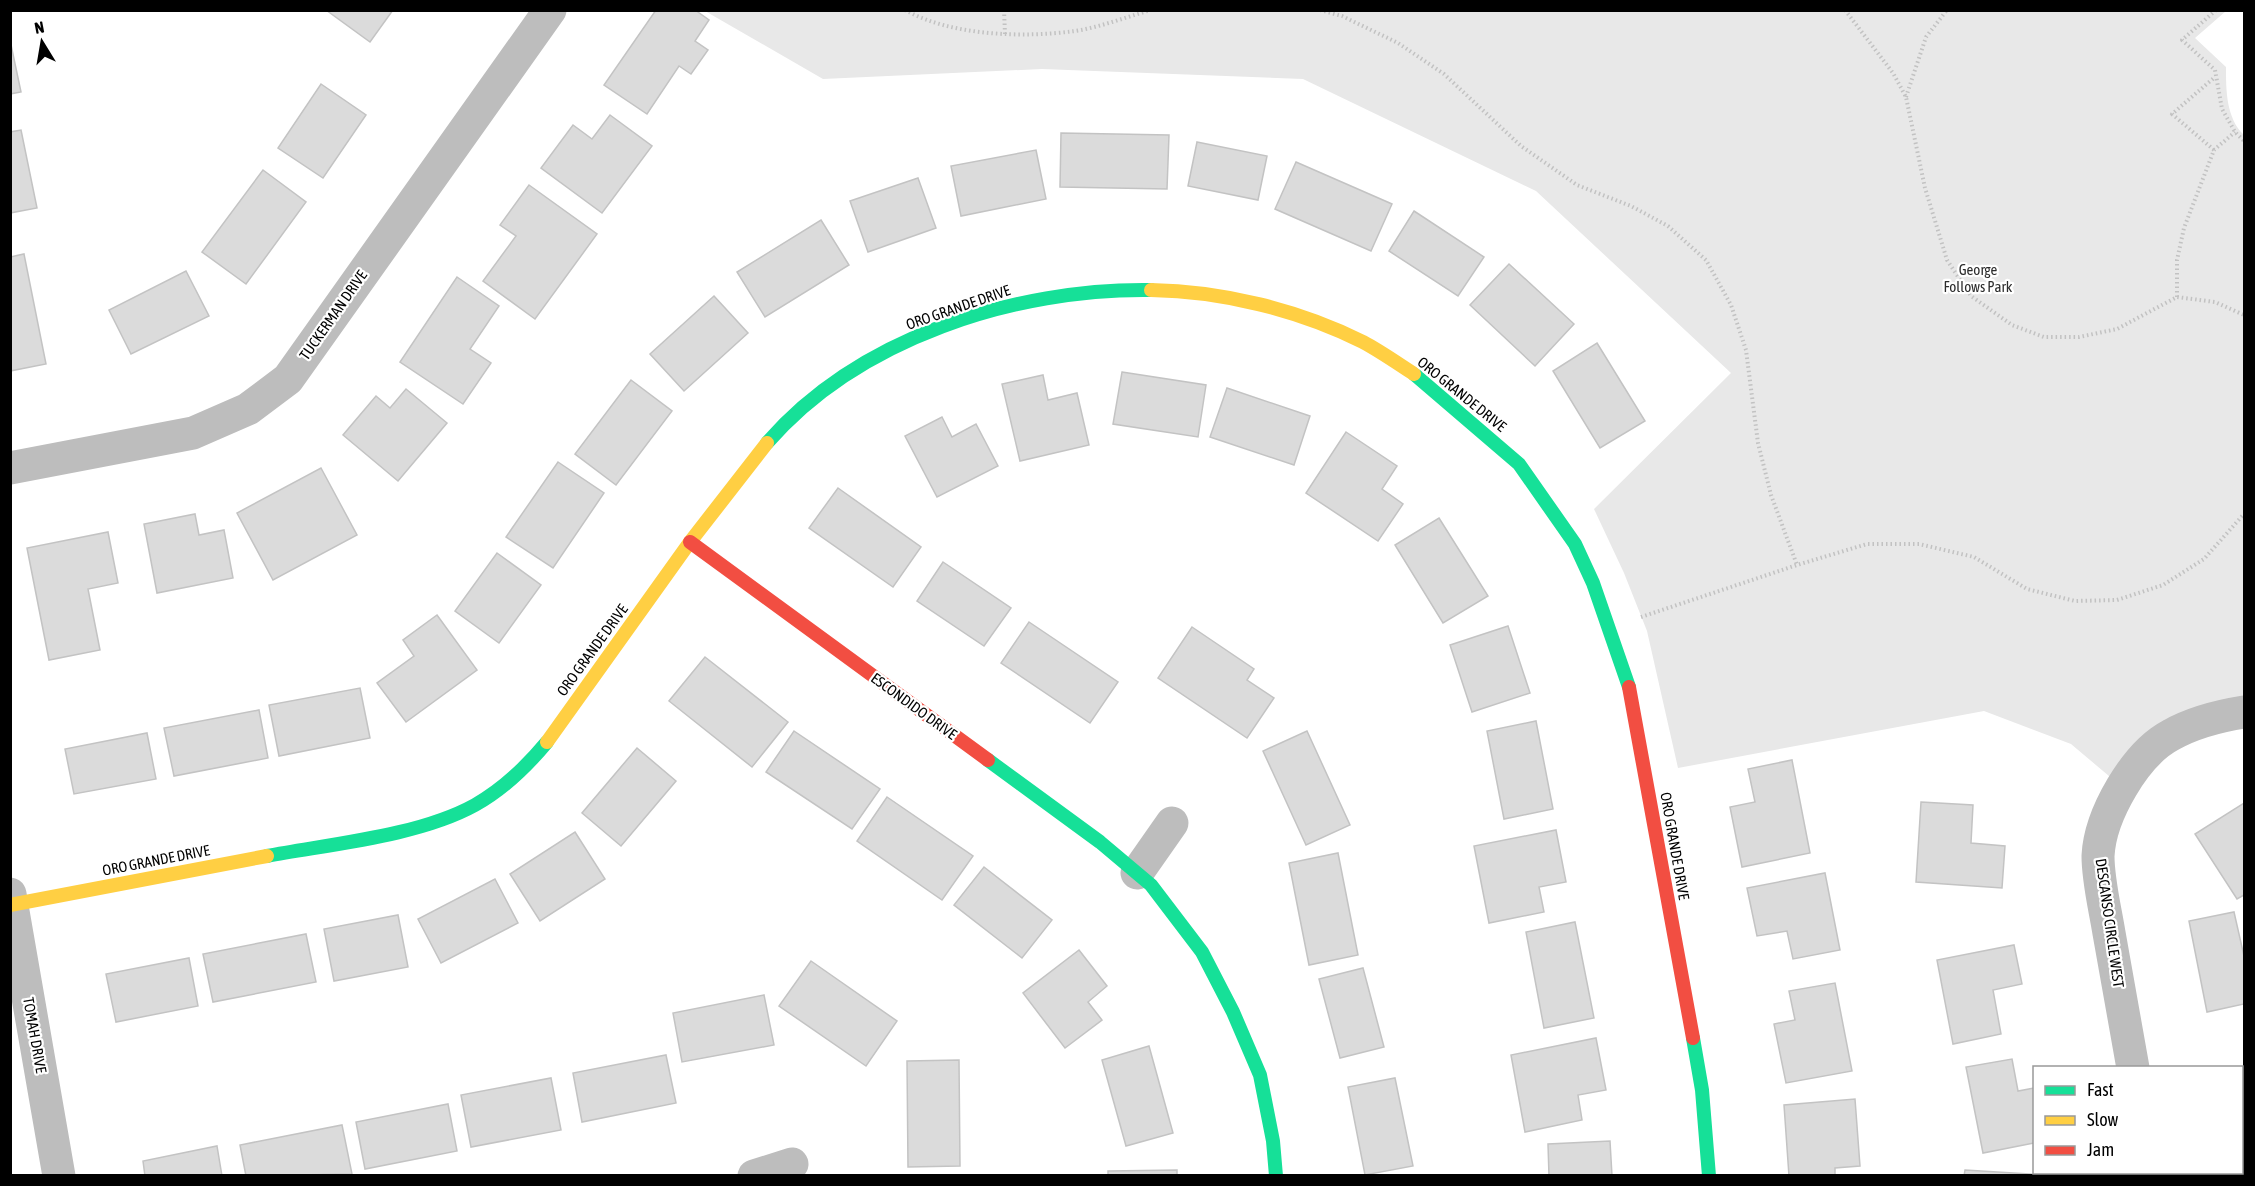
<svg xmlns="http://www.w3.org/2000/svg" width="2255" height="1186" font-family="'Asap Condensed',sans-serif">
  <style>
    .green { fill: #e8e8e8 }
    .building { fill: #dbdbdb; stroke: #c3c3c3; stroke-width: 1.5 }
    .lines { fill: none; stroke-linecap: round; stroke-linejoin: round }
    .path { stroke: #c2c2c2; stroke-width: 4; stroke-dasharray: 1.5 3; stroke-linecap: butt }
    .street { stroke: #bdbdbd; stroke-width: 33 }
    .fast { stroke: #16e098; stroke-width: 14 }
    .slow { stroke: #ffcf43; stroke-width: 14 }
    .jam { stroke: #f24e42; stroke-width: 14 }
    .labels { text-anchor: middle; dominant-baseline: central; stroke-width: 4.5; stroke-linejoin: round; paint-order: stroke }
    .park-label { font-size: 15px; fill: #2c2c2c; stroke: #fff }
    .street-label { font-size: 15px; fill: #000; stroke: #fff }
  </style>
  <rect width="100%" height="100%" fill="#fff"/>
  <path class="green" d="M705 11H2226L2195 38 2226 67C2226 90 2226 118 2244 135V712L2210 718 2122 787 2071 744 1984 711 1678 768 1647 631 1624 573 1594 509 1731 373 1536 191 1303 79 1042 69 823 79Z"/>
  <g class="building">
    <path d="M326 10H393L370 42Z"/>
    <path d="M656 10H695L709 20 695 41 708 50 691 74 679 66 647 114 604 85Z"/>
    <path d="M10 40 21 92 10 94Z"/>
    <path d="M321 84 366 115 323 178 278 148Z"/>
    <path d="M610 115 652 146 602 213 541 168 573 125 592 139Z"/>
    <path d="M21 130 37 208 10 213V132Z"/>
    <path d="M1061 133 1169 135 1167 189 1060 187Z"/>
    <path d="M1197 142 1267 156 1258 200 1188 186Z"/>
    <path d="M1036 150 1046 199 961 216 951 166Z"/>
    <path d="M1296 162 1392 204 1371 251 1275 209Z"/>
    <path d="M263 170 306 202 246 284 202 252Z"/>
    <path d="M918 178 936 228 868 252 850 201Z"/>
    <path d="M529 185 597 234 535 319 483 281 516 236 500 225Z"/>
    <path d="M1414 211 1484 257 1458 296 1389 251Z"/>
    <path d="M821 220 849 265 765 317 737 272Z"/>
    <path d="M24 254 46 364 10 371V257Z"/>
    <path d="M1509 264 1574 324 1535 366 1470 305Z"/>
    <path d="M186 271 209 316 131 354 109 310Z"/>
    <path d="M457 277 499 306 470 349 491 363 463 404 400 362Z"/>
    <path d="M714 296 748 333 684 391 650 354Z"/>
    <path d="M1597 343 1645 421 1600 448 1553 371Z"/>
    <path d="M1122 372 1206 385 1198 437 1113 424Z"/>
    <path d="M1043 375 1048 400 1077 393 1089 445 1020 461 1002 384Z"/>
    <path d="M631 380 672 411 616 485 575 454Z"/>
    <path d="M1227 388 1310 416 1294 465 1210 437Z"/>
    <path d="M406 389 447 423 398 481 343 435 376 396 390 408Z"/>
    <path d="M942 417 952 437 976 424 998 466 937 497 905 436Z"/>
    <path d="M1346 432 1397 466 1382 489 1403 504 1378 541 1306 493Z"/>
    <path d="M558 462 604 493 553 568 506 537Z"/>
    <path d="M321 468 357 535 273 580 237 513Z"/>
    <path d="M838 488 921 547 893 587 809 528Z"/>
    <path d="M195 514 199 535 224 530 233 578 157 593 144 524Z"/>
    <path d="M1439 518 1488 596 1443 623 1395 545Z"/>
    <path d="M108 532 118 583 88 589 100 650 49 660 27 548Z"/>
    <path d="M497 553 541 585 499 643 455 611Z"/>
    <path d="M943 562 1011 608 984 646 917 601Z"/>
    <path d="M437 615 477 670 406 722 377 683 414 656 403 640Z"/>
    <path d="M1029 622 1118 682 1090 723 1001 663Z"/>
    <path d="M1508 626 1530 693 1472 712 1450 645Z"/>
    <path d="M1192 627 1254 669 1247 680 1274 698 1247 738 1158 678Z"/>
    <path d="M705 657 788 722 752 767 669 701Z"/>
    <path d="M360 688 370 738 279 756 269 705Z"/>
    <path d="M259 710 268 758 174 776 164 728Z"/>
    <path d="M1536 721 1553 809 1504 819 1487 731Z"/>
    <path d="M794 731 880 789 852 829 766 772Z"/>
    <path d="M1307 731 1350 825 1306 845 1263 751Z"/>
    <path d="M147 733 156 779 74 794 65 749Z"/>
    <path d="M637 748 676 781 621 846 582 813Z"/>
    <path d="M1792 760 1810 853 1742 867 1730 807 1755 802 1748 769Z"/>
    <path d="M887 797 973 856 942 900 857 841Z"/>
    <path d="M1921 802 1973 805 1971 843 2005 846 2002 888 1916 882Z"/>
    <path d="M2244 803V895L2237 899 2195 834Z"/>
    <path d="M1556 830 1566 882 1539 887 1544 912 1489 923 1474 846Z"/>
    <path d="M575 832 605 879 540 921 510 874Z"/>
    <path d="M1338 853 1358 955 1309 965 1289 863Z"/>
    <path d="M984 867 1052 920 1022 958 954 905Z"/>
    <path d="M1825 873 1840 950 1793 959 1787 931 1757 936 1747 888Z"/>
    <path d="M495 879 518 923 441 963 418 919Z"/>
    <path d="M2234 912 2244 956V1004L2207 1012 2189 921Z"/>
    <path d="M398 915 408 967 334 981 324 929Z"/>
    <path d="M1575 922 1594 1018 1544 1028 1526 932Z"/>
    <path d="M306 934 316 982 213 1002 203 954Z"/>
    <path d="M2014 945 2022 984 1993 990 2001 1034 1953 1044 1937 960Z"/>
    <path d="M1079 950 1107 986 1088 1002 1102 1020 1065 1048 1023 993Z"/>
    <path d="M189 958 198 1006 116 1022 106 974Z"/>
    <path d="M811 961 897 1021 866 1066 779 1006Z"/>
    <path d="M1363 968 1384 1047 1340 1058 1319 979Z"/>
    <path d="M1835 983 1852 1071 1786 1083 1774 1024 1795 1020 1789 991Z"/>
    <path d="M764 995 774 1045 682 1062 673 1013Z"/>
    <path d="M1596 1038 1606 1090 1578 1095 1582 1120 1525 1132 1511 1055Z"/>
    <path d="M1149 1046 1173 1133 1126 1146 1102 1060Z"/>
    <path d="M666 1055 676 1103 582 1122 573 1073Z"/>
    <path d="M2012 1059 2018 1091 2034 1088V1143L1983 1153 1966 1067Z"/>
    <path d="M959 1060 960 1166 908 1167 907 1061Z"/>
    <rect x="2242" y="1071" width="2" height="45"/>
    <path d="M551 1078 561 1130 471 1147 461 1095Z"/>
    <path d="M1395 1078 1413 1166 1365 1175 1348 1087Z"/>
    <path d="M1855 1099 1860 1166 1835 1168V1176H1789L1784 1105Z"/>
    <path d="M448 1104 457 1151 365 1169 356 1122Z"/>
    <path d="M342 1125 352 1174 246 1176 240 1145Z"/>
    <path d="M1610 1141 1612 1176H1549L1548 1144Z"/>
    <path d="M217 1146 222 1176H145L143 1161Z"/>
    <path d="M1177 1170V1176H1108V1171Z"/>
    <path d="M1965 1170 2048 1175V1176H1964Z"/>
  </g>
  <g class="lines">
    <g class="path">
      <path d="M905 10C952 36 1023 38 1075 31 1101 27 1126 17 1151 10"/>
      <path d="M1004 10 1005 34"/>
      <path d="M1320 10 1342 16 1398 43 1444 74 1521 146 1577 185 1631 206 1668 226 1706 260 1731 305 1746 350 1758 443 1771 495 1797 565"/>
      <path d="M1845 10 1893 73 1906 97 1925 188 1947 260 1971 296 2012 325 2044 337H2079L2117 329 2177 297 2215 302 2244 315"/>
      <path d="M2216 10 2182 40 2215 70 2222 109 2235 132 2244 141"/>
      <path d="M1906 97 1926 37 1947 10"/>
      <path d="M2214 150 2172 114 2215 77"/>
      <path d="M2177 297V260L2184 228 2214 150 2235 132"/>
      <path d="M1641 617 1797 565 1867 544H1919L1974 557 2027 589 2075 601 2117 600 2163 585 2204 559 2244 514"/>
    </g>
    <g class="street">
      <path d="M10 468 193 433 248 409 288 379 550 10"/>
      <path d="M1137 873 1172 823"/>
      <path d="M10 894 59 1176"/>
      <path d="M2133 1068C2125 1023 2117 978 2109 933 2105 908 2098 881 2098 856 2100 815 2135 754 2171 735 2194 722 2219 716 2244 712"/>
      <path d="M754 1176 792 1164"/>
      <path d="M2144 1176 2145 1172"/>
    </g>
    <g class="fast">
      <path d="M1414 374 1519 464 1575 544 1593 583 1629 687"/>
      <path d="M767 443C858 338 1015 288 1151 290"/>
      <path d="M988 760 1100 842 1151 885 1202 952 1233 1012 1260 1075 1273 1141 1276 1176"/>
      <path d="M267 856C331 844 419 836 475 805 502 790 527 766 547 742"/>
      <path d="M1693 1038 1702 1090 1709 1176"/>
    </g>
    <g class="slow">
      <path d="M1151 290C1222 291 1299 310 1363 342 1380 351 1397 363 1414 374"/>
      <path d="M547 742 690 542 767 443"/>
      <path d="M10 905 267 856"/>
    </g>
    <g class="jam">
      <path d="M690 542 988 760"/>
      <path d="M1629 687 1693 1038"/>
    </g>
  </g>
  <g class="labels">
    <g class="park-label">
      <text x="1978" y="269">George<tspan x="1978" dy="17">Follows Park</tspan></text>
    </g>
    <g class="street-label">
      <text transform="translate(958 307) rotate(-19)">ORO GRANDE DRIVE</text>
      <text transform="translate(333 315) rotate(-55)">TUCKERMAN DRIVE</text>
      <text transform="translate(1462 394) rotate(39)">ORO GRANDE DRIVE</text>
      <text transform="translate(592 650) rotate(-54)">ORO GRANDE DRIVE</text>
      <text transform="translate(914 706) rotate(36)">ESCONDIDO DRIVE</text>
      <text transform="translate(1675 846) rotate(80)">ORO GRANDE DRIVE</text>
      <text transform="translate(156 860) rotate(-11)">ORO GRANDE DRIVE</text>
      <text transform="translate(2110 923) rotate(82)">DESCANSO CIRCLE WEST</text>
      <text transform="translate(35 1035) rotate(80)">TOMAH DRIVE</text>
    </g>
  </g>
  <rect width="2255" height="1186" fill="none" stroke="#000000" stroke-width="24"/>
  <rect x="2033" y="1066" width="210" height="108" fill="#ffffff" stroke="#999999" stroke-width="1.5"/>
  <rect x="2045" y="1086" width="30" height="9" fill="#16e098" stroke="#999999" stroke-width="1.5"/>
  <text x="2087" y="1096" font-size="18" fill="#000000">Fast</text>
  <rect x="2045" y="1116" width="30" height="9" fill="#ffcf43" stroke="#999999" stroke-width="1.5"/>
  <text x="2087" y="1126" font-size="18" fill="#000000">Slow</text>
  <rect x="2045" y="1146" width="30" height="9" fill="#f24e42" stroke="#999999" stroke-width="1.5"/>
  <text x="2087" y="1156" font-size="18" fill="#000000">Jam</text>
  <g transform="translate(42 42) rotate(349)" stroke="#ffffff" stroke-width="4.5" paint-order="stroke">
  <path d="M0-4.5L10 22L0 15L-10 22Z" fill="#000000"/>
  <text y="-9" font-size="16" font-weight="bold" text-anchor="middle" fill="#000000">N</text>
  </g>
</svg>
